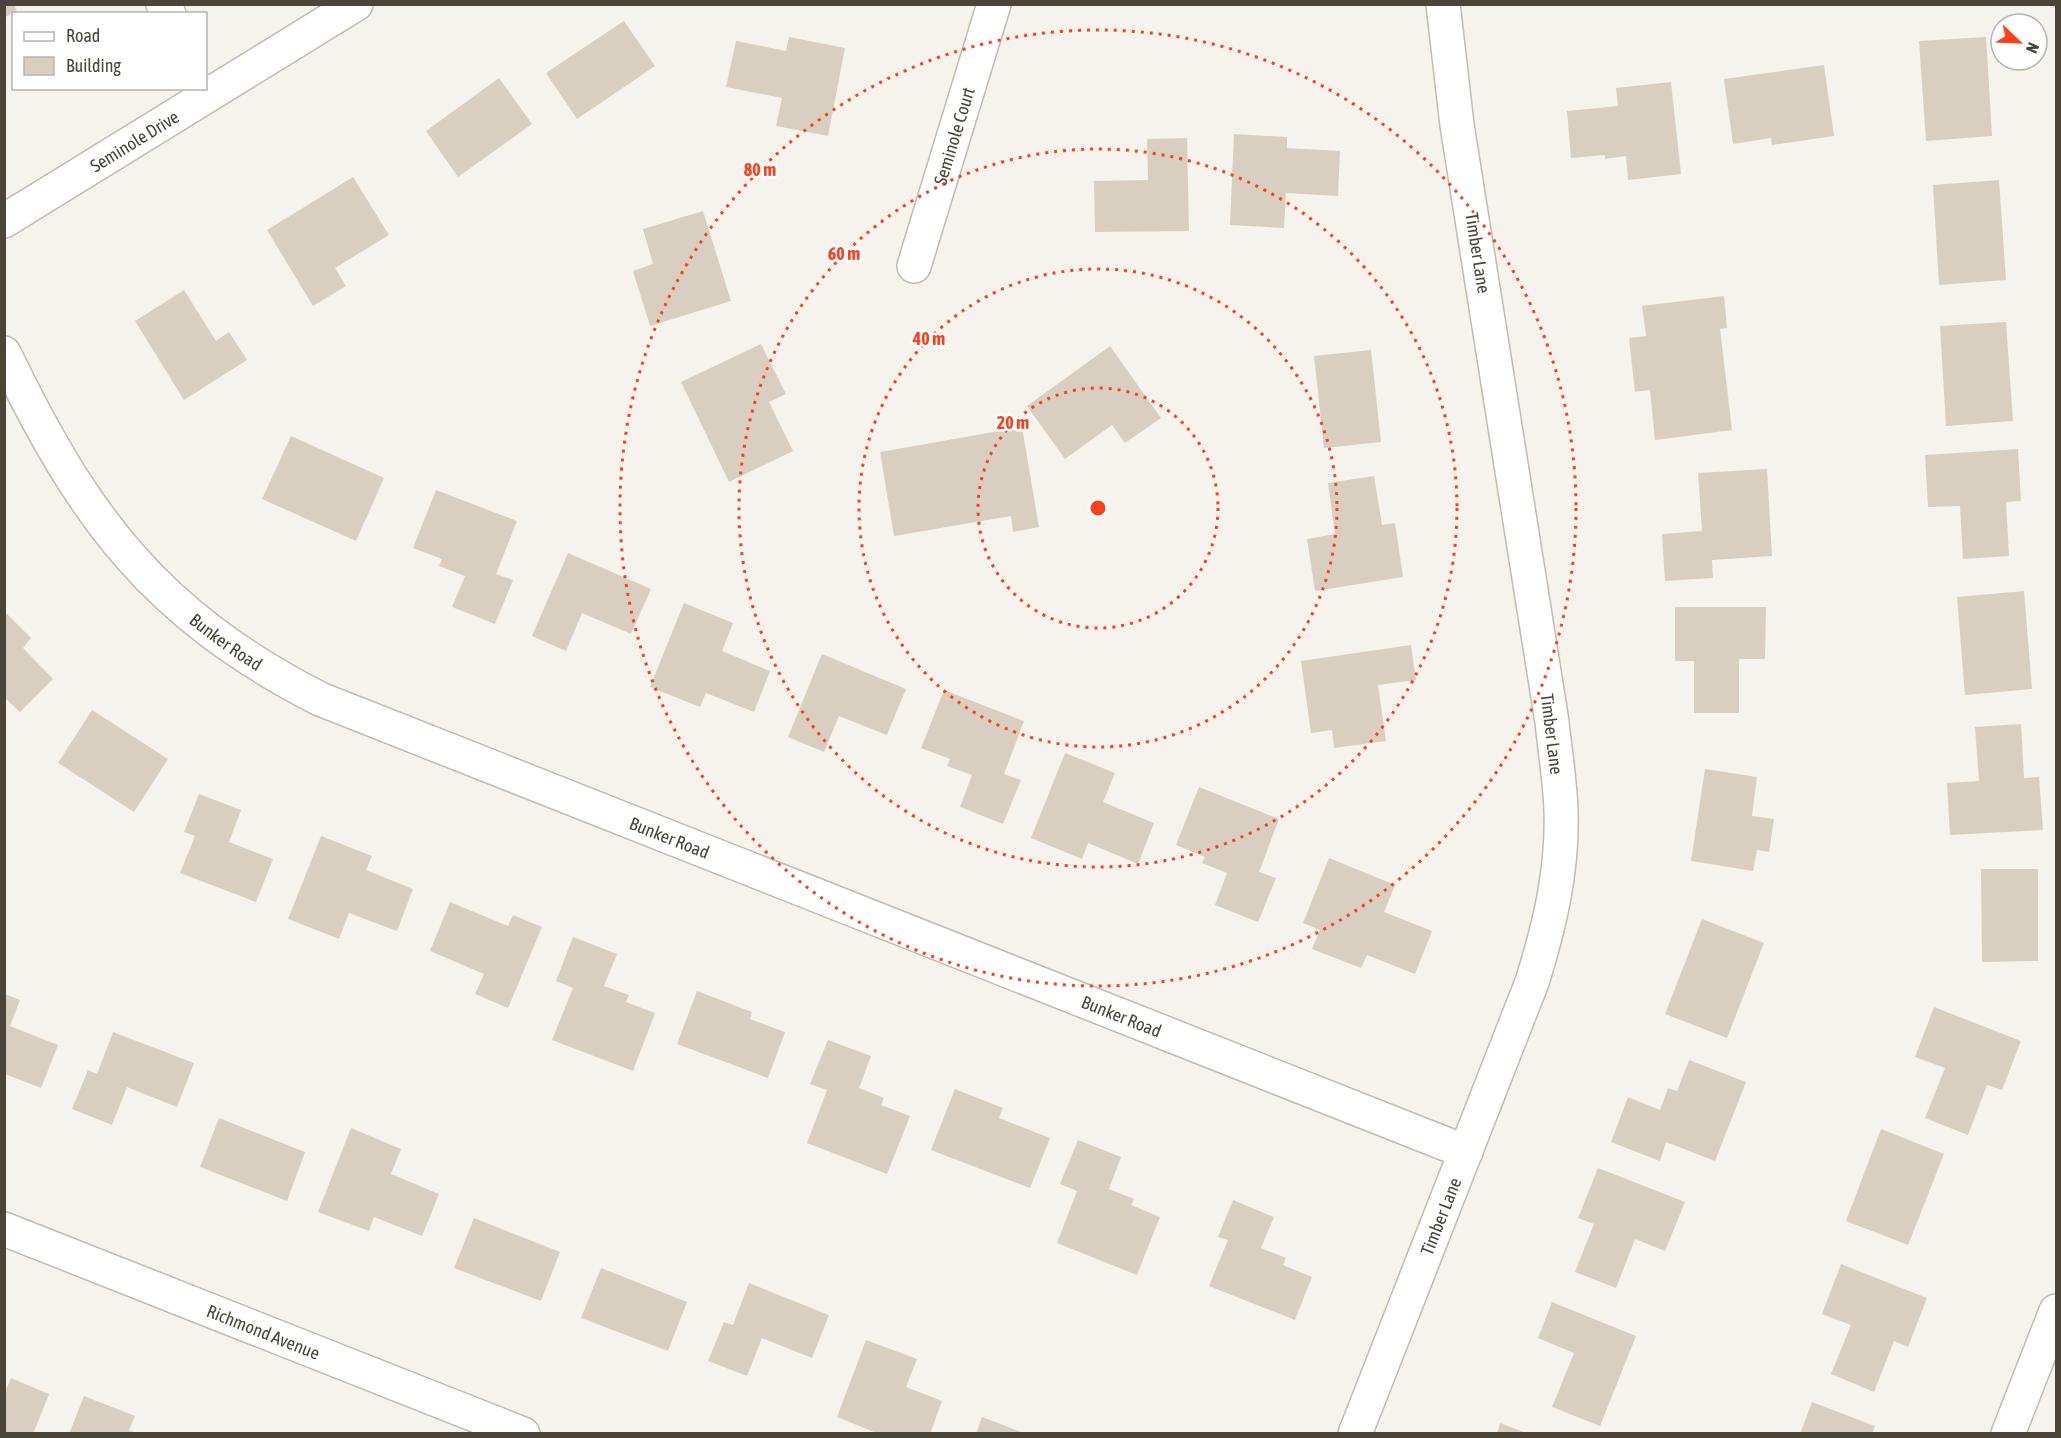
<svg xmlns="http://www.w3.org/2000/svg" width="2061" height="1438" font-family="'Asap Condensed',sans-serif">
  <style>
    .building { fill: #d8cfc1 }
    .lines { fill: none; stroke-linecap: round; stroke-linejoin: round }
    .minor-casing { stroke: #c2bbae; stroke-width: 36 }
    .minor { stroke: #fff; stroke-width: 33 }
    .ring { fill: none; stroke: #fc3f1d; stroke-width: 3; stroke-dasharray: 3 6 }
    .labels { text-anchor: middle; dominant-baseline: central; stroke-width: 5; stroke-linejoin: round; paint-order: stroke }
    .street-label { font-size: 18px; fill: #4b4439; stroke: #fff }
    .centre { fill: #fc3f1d; stroke: #fff; stroke-width: 3 }
    .ring-label { font-size: 18px; text-anchor: middle; font-weight: bold; fill: #fc3f1d; stroke: #fff; stroke-width: 5; stroke-linejoin: round; paint-order: stroke }
  </style>
  <rect width="100%" height="100%" fill="#f6f3ec"/>
  <g class="building">
    <path d="M4 4H13L17 10 4 18Z"/>
    <path d="M624 21 655 66 577 119 546 73Z"/>
    <path d="M789 37 845 48 828 136 776 126 782 98 726 87 736 41 786 51Z"/>
    <path d="M1986 37 1992 136 1926 141 1919 41Z"/>
    <path d="M1824 65 1834 136 1772 145 1771 138 1733 144 1724 79Z"/>
    <path d="M499 78 532 124 458 177 426 131Z"/>
    <path d="M1671 82 1681 174 1628 180 1626 156 1605 159V155L1571 158 1567 111 1618 106 1616 88Z"/>
    <path d="M1234 134 1287 137V148L1340 151 1338 196 1286 193 1284 228 1230 225Z"/>
    <path d="M1187 138 1189 231 1095 232 1094 181 1148 180 1147 139Z"/>
    <path d="M353 177 389 235 335 268 346 286 313 306 267 230Z"/>
    <path d="M1999 180 2006 280 1939 285 1933 185Z"/>
    <path d="M703 211 731 301 650 326 633 271 653 264 643 229Z"/>
    <path d="M184 290 216 341 229 332 247 360 184 400 135 321Z"/>
    <path d="M1724 296 1727 328 1720 329 1732 430 1655 440 1650 390 1635 392 1629 338 1646 336 1642 306Z"/>
    <path d="M2006 322 2013 421 1946 426 1940 326Z"/>
    <path d="M761 344 786 394 769 402 793 451 729 482 681 382Z"/>
    <path d="M1110 346 1161 418 1125 443 1112 425 1065 459 1027 406Z"/>
    <path d="M1371 350 1381 442 1324 448 1314 356Z"/>
    <path d="M1022 427 1039 527 1013 532 1011 516 894 536 880 452Z"/>
    <path d="M291 436 384 478 356 541 262 499Z"/>
    <path d="M2018 449 2021 501 2006 502 2009 556 1963 559 1960 506 1928 507 1925 455Z"/>
    <path d="M1767 469 1772 556 1712 560 1713 578 1665 581 1662 534 1702 531 1698 473Z"/>
    <path d="M1374 476 1382 525 1395 523 1403 577 1315 591 1307 539 1335 534 1328 483Z"/>
    <path d="M436 490 517 521 496 574 513 580 495 624 452 607 465 576 439 566 442 559 413 548Z"/>
    <path d="M568 553 651 589 631 634 582 613 566 651 532 636Z"/>
    <path d="M2024 591 2032 689 1965 695 1957 597Z"/>
    <path d="M684 603 733 623 722 651 770 671 754 712 706 693 700 707 650 687Z"/>
    <path d="M1675 607H1766L1765 659H1739V713H1694V661H1675Z"/>
    <path d="M4 611 31 638 23 648 53 679 20 712 4 697Z"/>
    <path d="M1411 645 1416 680 1378 685 1386 741 1334 748 1332 730 1311 733 1301 661Z"/>
    <path d="M822 654 906 689 887 735 839 716 824 752 788 737Z"/>
    <path d="M944 690 1024 721 1004 774 1021 780 1003 824 960 807 972 775 947 766 950 759 921 748Z"/>
    <path d="M92 710 168 759 134 812 58 763Z"/>
    <path d="M2021 724 2024 778 2039 777 2043 830 1950 835 1947 783 1979 781 1975 727Z"/>
    <path d="M1065 753 1115 773 1103 802 1154 823 1138 864 1088 843 1082 859 1031 838Z"/>
    <path d="M1705 769 1757 777 1752 816 1774 819 1769 852 1757 850 1753 871 1691 861Z"/>
    <path d="M1199 787 1279 819 1259 872 1276 878 1258 922 1215 905 1227 873 1202 863 1205 857 1176 845Z"/>
    <path d="M199 794 241 810 229 842 273 859 256 902 180 873 195 836 184 832Z"/>
    <path d="M321 836 372 856 366 870 413 889 397 931 349 913 339 939 288 919Z"/>
    <path d="M1329 858 1395 885 1384 912 1432 931 1415 974 1367 955 1361 968 1312 949 1320 930 1303 923Z"/>
    <path d="M1981 869H2038V961L1982 962Z"/>
    <path d="M450 902 508 926 513 915 542 927 508 1008 475 994 484 974 430 951Z"/>
    <path d="M1702 919 1764 943 1727 1038 1665 1014Z"/>
    <path d="M573 937 617 954 604 986 629 995 626 1002 655 1013 633 1071 552 1040 573 988 556 981Z"/>
    <path d="M697 991 752 1012 750 1019 785 1032 768 1078 677 1044Z"/>
    <path d="M5 994 20 1000 10 1026 58 1045 41 1088 5 1074Z"/>
    <path d="M1934 1007 2021 1041 2002 1090 1987 1085 1968 1135 1925 1118 1945 1068 1915 1057Z"/>
    <path d="M113 1032 194 1063 177 1107 127 1087 112 1125 72 1109 88 1070 97 1074Z"/>
    <path d="M828 1040 871 1056 859 1088 884 1098 881 1105 910 1116 887 1174 807 1143 827 1090 810 1084Z"/>
    <path d="M1689 1060 1746 1082 1715 1161 1666 1142 1660 1161 1611 1142 1628 1097 1660 1110 1668 1088 1677 1091Z"/>
    <path d="M955 1089 1003 1108 999 1118 1050 1138 1030 1188 931 1150Z"/>
    <path d="M219 1118 305 1152 287 1201 200 1167Z"/>
    <path d="M351 1128 401 1149 391 1174 439 1194 422 1236 374 1217 369 1231 318 1212Z"/>
    <path d="M1881 1129 1944 1154 1908 1245 1846 1221Z"/>
    <path d="M1078 1140 1121 1157 1109 1189 1134 1199 1131 1205 1160 1217 1137 1275 1057 1243 1077 1191 1060 1184Z"/>
    <path d="M1598 1168 1685 1202 1665 1251 1635 1239 1616 1288 1575 1272 1594 1224 1578 1218Z"/>
    <path d="M1233 1200 1274 1217 1261 1248 1286 1258 1283 1265 1312 1277 1295 1320 1209 1286 1228 1240 1218 1237Z"/>
    <path d="M474 1218 560 1252 541 1301 454 1268Z"/>
    <path d="M1841 1264 1927 1298 1908 1347 1894 1341 1874 1392 1831 1374 1851 1325 1822 1314Z"/>
    <path d="M601 1268 687 1302 668 1351 581 1318Z"/>
    <path d="M749 1283 829 1315 812 1358 762 1338 747 1376 708 1361 724 1322 733 1325Z"/>
    <path d="M1552 1302 1636 1336 1600 1426 1552 1407 1574 1353 1538 1338Z"/>
    <path d="M866 1340 917 1359 906 1387 942 1401 930 1434H879L837 1417Z"/>
    <path d="M11 1378 49 1394 33 1434H4V1394Z"/>
    <path d="M84 1396 135 1416 129 1430 138 1434H69Z"/>
    <path d="M1812 1402 1875 1426 1872 1434H1800Z"/>
    <path d="M982 1417 1024 1433V1434H976Z"/>
    <path d="M1500 1423 1526 1433V1434H1497Z"/>
  </g>
  <g class="lines">
    <defs>
      <g id="minor">
        <path d="M163 4 169 14"/>
        <path id="s1" d="M4 221 356 4"/>
        <path id="s2" d="M914 266 994 4"/>
        <path id="s3" d="M4 353C83 517 154 614 320 699L1466 1152"/>
        <path id="s4" d="M4 1229 523 1434"/>
        <path id="s5" d="M1355 1434 1532 982C1550 925 1563 869 1561 810 1560 781 1555 751 1552 722L1457 125 1443 4"/>
        <path d="M2008 1434 2056 1311"/>
      </g>
    </defs>
    <use href="#minor" class="minor-casing"/>
    <use href="#minor" class="minor"/>
  </g>
  <g class="ring">
    <circle cx="1098" cy="508" r="120"/>
    <circle cx="1098" cy="508" r="239"/>
    <circle cx="1098" cy="508" r="359"/>
    <circle cx="1098" cy="508" r="478"/>
  </g>
  <g class="labels">
    <g class="street-label">
      <text stroke="none"><textPath href="#s2" startOffset="136">Seminole Court</textPath></text>
      <text stroke="none"><textPath href="#s1" startOffset="153">Seminole Drive</textPath></text>
      <text transform="translate(1478 253) rotate(81)">Timber Lane</text>
      <text stroke="none"><textPath href="#s3" startOffset="369">Bunker Road</textPath></text>
      <text transform="translate(1552 734) rotate(83)">Timber Lane</text>
      <text stroke="none"><textPath href="#s3" startOffset="855">Bunker Road</textPath></text>
      <text stroke="none"><textPath href="#s3" startOffset="1341">Bunker Road</textPath></text>
      <text stroke="none"><textPath href="#s5" startOffset="234">Timber Lane</textPath></text>
      <text stroke="none"><textPath href="#s4" startOffset="279">Richmond Avenue</textPath></text>
    </g>
  </g>
  <circle cx="1098" cy="508" r="9" class="centre"/>
  <g class="ring-label">
    <text x="760" y="176">80 m</text>
    <text x="844" y="260">60 m</text>
    <text x="929" y="345">40 m</text>
    <text x="1013" y="429">20 m</text>
  </g>
  <rect width="2061" height="1438" fill="none" stroke="#4b4439" stroke-width="12"/>
  <rect x="12" y="12" width="195" height="78" fill="#ffffff" stroke="#b7b4b0" stroke-width="1.5"/>
  <rect x="24" y="32" width="30" height="9" fill="#ffffff" stroke="#b7b4b0" stroke-width="1.5"/>
  <text x="66" y="42" font-size="18" fill="#4b4439">Road</text>
  <rect x="24" y="57" width="30" height="18" fill="#d8cfc1" stroke="#b7b4b0" stroke-width="1.5"/>
  <text x="66" y="72" font-size="18" fill="#4b4439">Building</text>
  <g transform="translate(2019 42) rotate(113)"><circle r="28" fill="#ffffff" stroke="#b7b4b0" stroke-width="1.5"/>
  <path d="M0-4.5L10 22L0 15L-10 22Z" fill="#fc3f1d"/>
  <text y="-9" font-size="16" font-weight="bold" text-anchor="middle" fill="#4b4439">N</text>
  </g>
</svg>
